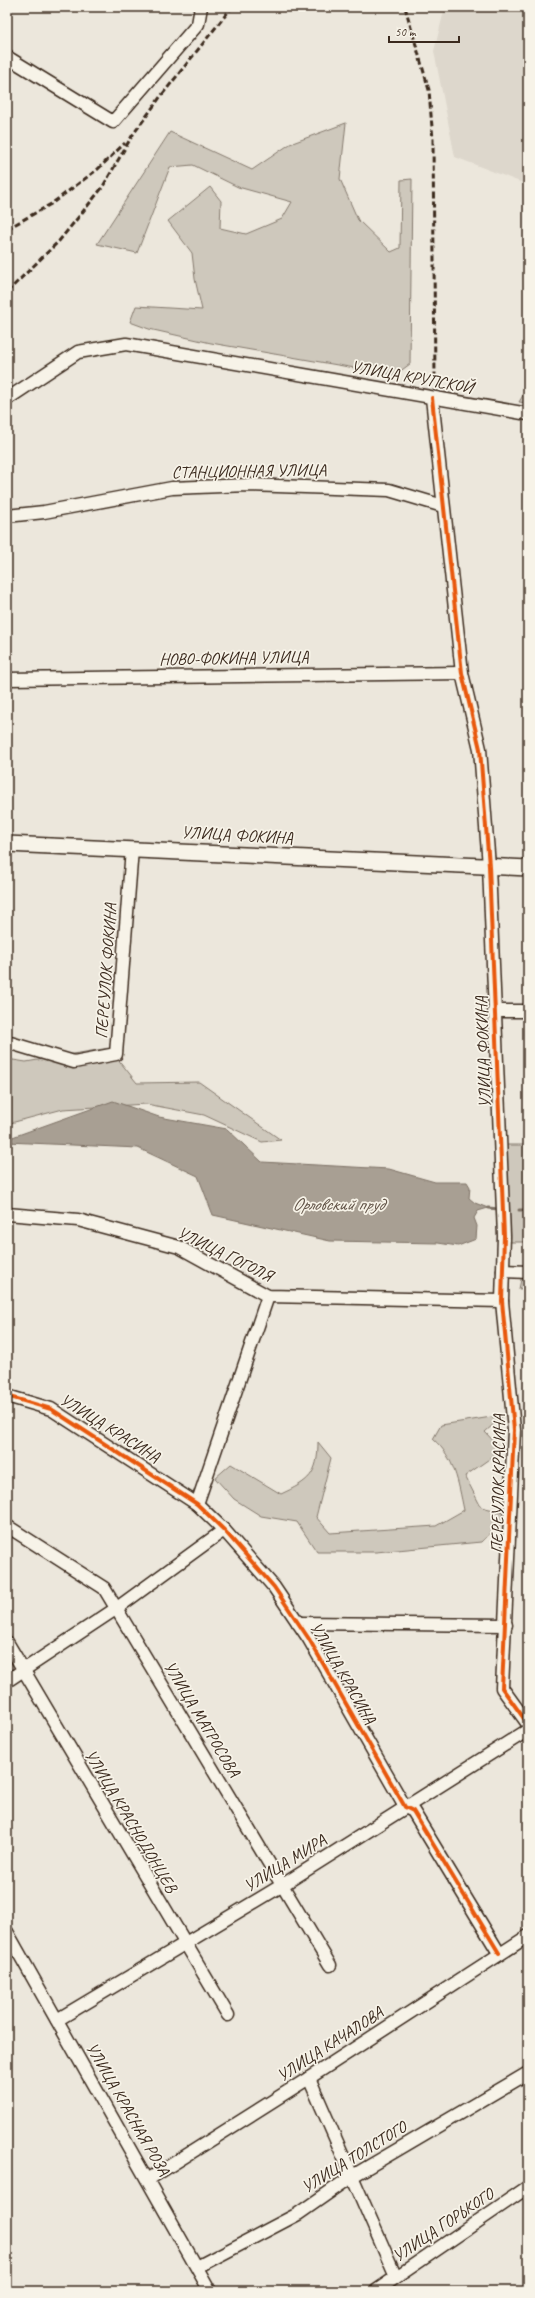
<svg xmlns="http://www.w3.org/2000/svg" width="535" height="2298" font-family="Caveat,sans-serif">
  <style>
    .built { fill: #ddd7cc }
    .green { fill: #cec8bc; stroke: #84796d }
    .water { fill: #a89f93; stroke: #7c7064 }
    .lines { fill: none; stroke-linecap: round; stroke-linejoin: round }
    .stream { stroke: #7c7064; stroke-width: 3 }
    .minor-casing { stroke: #3b2a1e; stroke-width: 15 }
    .major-casing { stroke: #3b2a1e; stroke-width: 18 }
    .minor { stroke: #f7f3e8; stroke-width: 12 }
    .major { stroke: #f7f3e8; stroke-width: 15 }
    .rail { stroke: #3b2a1e; stroke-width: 3; stroke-dasharray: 6 3; stroke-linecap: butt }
    .cycleway-casing { stroke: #f7f3e8; stroke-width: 6 }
    .cycleway { stroke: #e8590c; stroke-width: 4 }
    .labels { text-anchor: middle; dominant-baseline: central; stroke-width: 3.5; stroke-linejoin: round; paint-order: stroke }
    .street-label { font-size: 17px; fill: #3b2a1e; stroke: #f7f3e8 }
    .water-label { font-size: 18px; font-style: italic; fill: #615347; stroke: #f7f3e8 }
  </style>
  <rect width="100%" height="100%" fill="#ece7dc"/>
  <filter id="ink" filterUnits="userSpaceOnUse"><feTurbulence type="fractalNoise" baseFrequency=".025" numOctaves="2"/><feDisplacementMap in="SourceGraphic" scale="8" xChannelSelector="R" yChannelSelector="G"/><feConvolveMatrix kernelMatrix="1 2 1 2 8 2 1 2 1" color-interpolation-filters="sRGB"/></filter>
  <g filter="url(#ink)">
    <path class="built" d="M445 7H528V185L455 157 434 51Z"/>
    <g class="green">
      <path d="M346 123 340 179 358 220 391 252 400 248 401 180 412 179 410 364 395 375 211 343 149 329 130 322 136 306 202 310 195 279 192 253 168 221 210 187 221 201 220 228 246 234 282 219 292 202 238 187 193 165 170 167 137 253 97 244 170 132 252 170 290 144Z"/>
      <path d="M528 387V403L519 402Z"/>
      <path d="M109 1048 137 1083 199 1082 281 1140 262 1142 204 1115 146 1104 63 1109 7 1124V1059L26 1062Z"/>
      <path d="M505 1145H528V1242H507Z"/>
      <path d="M528 1247V1288L519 1289Z"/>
      <path d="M504 1415 485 1432 502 1450 465 1476 481 1507 511 1514 481 1542 376 1552H317L297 1522 261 1516 234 1499 215 1478 231 1464 281 1494C309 1481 318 1475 318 1442L331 1458 316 1517 330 1533 436 1526 464 1510C458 1482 455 1458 433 1439L441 1425Z"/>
    </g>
    <path class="water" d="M113 1101 159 1117 227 1129 262 1162 389 1169 435 1182H467L470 1187 469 1198 475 1203 488 1208 478 1211 474 1218 477 1226 476 1239 458 1246 438 1243 330 1241 213 1215 198 1176 138 1148 7 1142V1139Z"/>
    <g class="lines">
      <g class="stream">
        <path d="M488 1208 499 1209"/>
        <path d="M519 1210H528"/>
      </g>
      <defs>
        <g id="minor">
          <path d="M7 57 113 122 198 24 201 7"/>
          <path d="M432 398 462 673 480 749 489 866 504 1236 502 1301 514 1430 502 1688 528 1724"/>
          <path d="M7 399 78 352 126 344 528 414"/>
          <path d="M7 516 44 512 172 488 248 485 389 490 443 506"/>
          <path d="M7 679 462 673"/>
          <path d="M494 1011H528"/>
          <path d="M7 1042 74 1062 116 1054 132 849"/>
          <path d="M7 1214 78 1220 179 1247 268 1296 502 1301"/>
          <path d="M503 1271 528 1272"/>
          <path d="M7 1396 51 1409 197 1504 224 1530 274 1587 309 1639 405 1807 413 1811 499 1953"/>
          <path d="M197 1504 268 1296"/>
          <path d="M7 1526 104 1588 330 1965"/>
          <path d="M298 1623 506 1625"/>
          <path d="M7 1642 228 2015"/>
          <path d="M7 1681 117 1608 224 1530"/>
          <path d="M7 1932 210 2291"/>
          <path d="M57 2020 281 1886 528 1730"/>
          <path d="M309 2078 396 2277"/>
          <path d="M149 2179 309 2078 528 1936"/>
          <path d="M197 2267 298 2214 351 2177 528 2073"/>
          <path d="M376 2291 528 2187"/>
        </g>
        <path id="major" d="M7 844 528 868"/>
      </defs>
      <use href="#minor" class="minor-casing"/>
      <use href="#major" class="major-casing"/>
      <use href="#minor" class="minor"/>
      <use href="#major" class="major"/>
      <g class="rail">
        <path d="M405 7 429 90 433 140 435 380"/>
        <path d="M7 229 51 204 98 169 125 143"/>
        <path d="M7 292 59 241 102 188 132 136 161 96 232 7"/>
      </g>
      <defs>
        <g id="cycleway">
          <path d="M432 398 462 673 480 749 489 866 504 1236 502 1301 514 1430 502 1688 528 1724"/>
          <path d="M7 1396 51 1409 197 1504 224 1530 274 1587 309 1639 405 1807 413 1811 499 1953"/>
        </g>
      </defs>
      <use href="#cycleway" class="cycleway-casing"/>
      <use href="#cycleway" class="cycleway"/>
    </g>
  </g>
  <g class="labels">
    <g class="street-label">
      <text transform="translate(412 377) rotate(10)">УЛИЦА КРУПСКОЙ</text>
      <text transform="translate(249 471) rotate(-1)">СТАНЦИОННАЯ УЛИЦА</text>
      <text transform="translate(234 658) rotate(-1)">НОВО-ФОКИНА УЛИЦА</text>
      <text transform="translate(237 835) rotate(3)">УЛИЦА ФОКИНА</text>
      <text transform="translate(106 971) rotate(-86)">ПЕРЕУЛОК ФОКИНА</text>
      <text transform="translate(483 1052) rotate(-92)">УЛИЦА ФОКИНА</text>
      <text transform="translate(225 1254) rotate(26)">УЛИЦА ГОГОЛЯ</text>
      <text transform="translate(110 1428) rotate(32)">УЛИЦА КРАСИНА</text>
      <text transform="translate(498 1484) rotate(-89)">ПЕРЕУЛОК КРАСИНА</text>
      <text transform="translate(343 1673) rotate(60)">УЛИЦА КРАСИНА</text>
      <text transform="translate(202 1719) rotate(59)">УЛИЦА МАТРОСОВА</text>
      <text transform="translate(131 1821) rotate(59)">УЛИЦА КРАСНОДОНЦЕВ</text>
      <text transform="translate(285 1863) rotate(-32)">УЛИЦА МИРА</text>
      <text transform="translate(330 2044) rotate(-33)">УЛИЦА КАЧАЛОВА</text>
      <text transform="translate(128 2109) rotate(60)">УЛИЦА КРАСНАЯ РОЗА</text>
      <text transform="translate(354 2157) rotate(-32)">УЛИЦА ТОЛСТОГО</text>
      <text transform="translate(443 2225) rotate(-34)">УЛИЦА ГОРЬКОГО</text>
    </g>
    <g class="water-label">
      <text x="338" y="1204">Орловский пруд</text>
    </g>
  </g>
  <rect width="535" height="2298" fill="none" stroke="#f7f3e8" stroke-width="24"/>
  <rect x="12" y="12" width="511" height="2274" fill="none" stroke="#3b2a1e" stroke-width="1.5" filter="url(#ink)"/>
  <path d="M389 36v6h70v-6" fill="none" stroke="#3b2a1e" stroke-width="2"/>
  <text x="395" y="36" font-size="12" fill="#3b2a1e" stroke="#f7f3e8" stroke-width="3" paint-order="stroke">50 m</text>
</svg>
